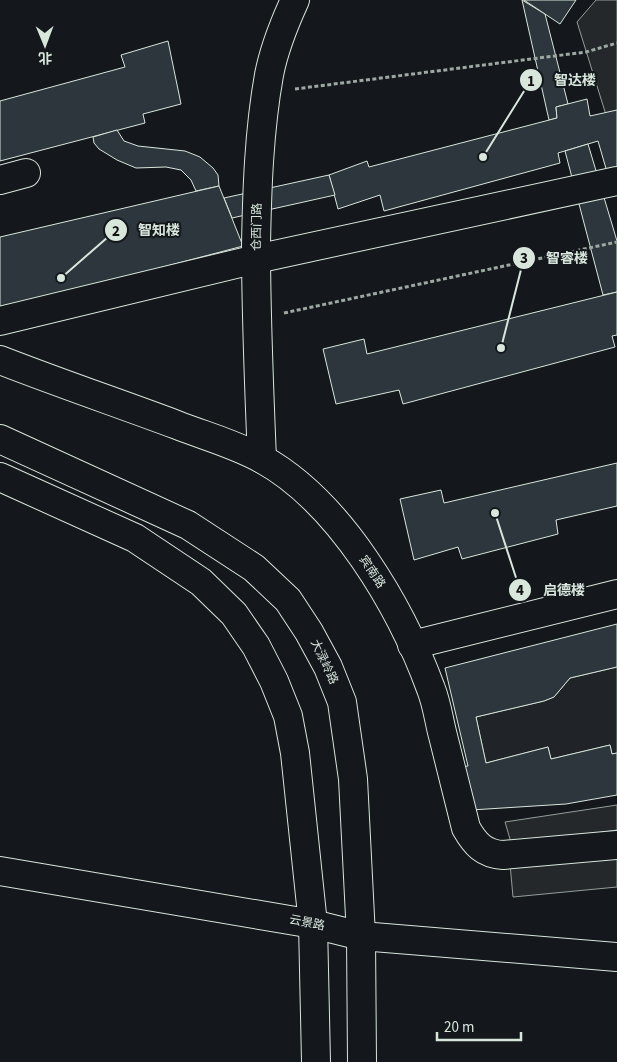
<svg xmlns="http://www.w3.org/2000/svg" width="617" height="1062" font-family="'Source Sans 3','Noto Sans SC',sans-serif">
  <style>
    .green { fill: #202428; stroke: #939e99 }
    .parking { fill: #24282b; stroke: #939e99 }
    .building { fill: #2c363c; stroke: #d8e6dc }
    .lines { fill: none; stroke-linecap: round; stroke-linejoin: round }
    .minor-casing { stroke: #d8e6dc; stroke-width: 30 }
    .path { stroke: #9da8a2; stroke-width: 3; stroke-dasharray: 4 2.5; stroke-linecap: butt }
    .minor { stroke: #14181c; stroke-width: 28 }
    .labels { text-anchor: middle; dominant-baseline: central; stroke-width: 4; stroke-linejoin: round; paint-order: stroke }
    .street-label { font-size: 12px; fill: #d8e6dc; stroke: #14181c }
    .leader { fill: none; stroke: #d8e6dc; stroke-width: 2 }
    .callout-dot { fill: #d8e6dc; stroke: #14181c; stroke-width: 2 }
    .mark-label { font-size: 15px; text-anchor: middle; font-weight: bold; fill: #111 }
    .callout-label { font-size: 14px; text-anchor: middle; font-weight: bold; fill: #d8e6dc; stroke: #14181c; stroke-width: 4; stroke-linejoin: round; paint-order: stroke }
  </style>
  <rect width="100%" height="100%" fill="#14181c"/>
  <path class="green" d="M617 667V753L612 754 610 745 551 759 548 747 486 763 476 717 544 701 554 697 570 678Z"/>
  <g class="parking">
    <path d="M596 0H617V150L577 22Z"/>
    <path d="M617 805V830L512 846 505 822Z"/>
    <path d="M617 852V887L513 897 510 864Z"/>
  </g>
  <g class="building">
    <path d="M522 0 545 14 568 104 556 107 557 118 549 120Z"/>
    <path d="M524 0H576L560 24Z"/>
    <path d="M168 41 181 104 143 114 145 123 0 161V101L125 67 121 55Z"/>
    <path d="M587 99 590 116 617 110V170L607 172 598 141 558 153 560 163 384 211 380 195 338 209 329 175 367 161 369 167 557 118 556 107Z"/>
    <path d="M117 130 124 141 138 146 185 151 200 157 213 168 218 175 219 186 196 191 191 180 181 170 166 167 136 168 117 160 99 149 94 143 93 137Z"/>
    <path d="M588 144 617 241V292L603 295 565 151Z"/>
    <path d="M329 175 335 195 232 218 224 198Z"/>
    <path d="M219 186 243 246 0 310V237Z"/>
    <path d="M617 292V335L612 336 615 347 403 404 399 390 336 404 323 349 364 339 367 354Z"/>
    <path d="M617 463V506L556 520 558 534 462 559 458 547 414 560 400 499 441 490 444 503Z"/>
    <path d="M617 624V667L570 678 554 697 544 701 476 717 486 763 548 747 551 759 610 745 612 754 617 753V795L566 804 471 810 460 767 468 766 445 668Z"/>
  </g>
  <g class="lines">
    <defs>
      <g id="minor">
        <path d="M0 180 26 173"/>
        <path d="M0 321 256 259 617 181"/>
        <path d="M0 360C59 383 118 403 177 425 205 436 235 444 262 459 340 502 401 607 431 689 437 704 439 721 443 736 451 767 458 797 466 828 475 844 484 854 503 855L617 845"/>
        <path d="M0 439 188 525 254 568 288 600 309 632 328 667 342 702 353 779 361 936 362 1062"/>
        <path d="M262 459C259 388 256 317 256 246 257 189 259 131 269 75 274 49 284 24 295 0"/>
        <path d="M0 477 135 538 201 582 234 614 256 646 274 681 288 716 295 753 313 924 316 1062"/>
        <path d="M412 645 617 594"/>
        <path d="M0 871 313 924 361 936 617 957"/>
      </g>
    </defs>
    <use href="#minor" class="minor-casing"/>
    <g class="path">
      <path d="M295 89 586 52 617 43"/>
      <path d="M284 313 617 242"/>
    </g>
    <use href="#minor" class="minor"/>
  </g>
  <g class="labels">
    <g class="street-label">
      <text transform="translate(257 227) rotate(-89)">仓西门路</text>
      <text transform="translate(372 572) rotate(56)">宾南路</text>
      <text transform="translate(324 662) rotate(65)">大渌岭路</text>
      <text transform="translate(307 923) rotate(11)">云景路</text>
    </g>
  </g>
  <path class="leader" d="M483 157L531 80M61 278L116 230M501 348L524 258M495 513L520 590"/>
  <g class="callout-dot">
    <circle cx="483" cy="157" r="5"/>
    <circle cx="61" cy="278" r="5"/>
    <circle cx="501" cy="348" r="5"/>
    <circle cx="495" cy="513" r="5"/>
    <circle cx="531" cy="80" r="12"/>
    <circle cx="116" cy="230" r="12"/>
    <circle cx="524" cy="258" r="12"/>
    <circle cx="520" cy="590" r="12"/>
  </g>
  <g class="mark-label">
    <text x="531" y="86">1</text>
    <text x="116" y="236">2</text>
    <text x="524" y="263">3</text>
    <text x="520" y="595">4</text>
  </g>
  <g class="callout-label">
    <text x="575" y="85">智达楼</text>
    <text x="159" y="235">智知楼</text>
    <text x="567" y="263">智睿楼</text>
    <text x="564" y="595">启德楼</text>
  </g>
  <g transform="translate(45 45) rotate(179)" stroke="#14181c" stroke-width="4" paint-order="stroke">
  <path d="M0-4L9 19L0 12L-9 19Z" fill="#d8e6dc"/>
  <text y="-8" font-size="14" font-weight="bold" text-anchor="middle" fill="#d8e6dc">北</text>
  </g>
  <path d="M437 1032v8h84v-8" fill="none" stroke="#d8e6dc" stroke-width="2.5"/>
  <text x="444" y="1032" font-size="15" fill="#d8e6dc" stroke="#14181c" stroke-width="4" paint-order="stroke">20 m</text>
</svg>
